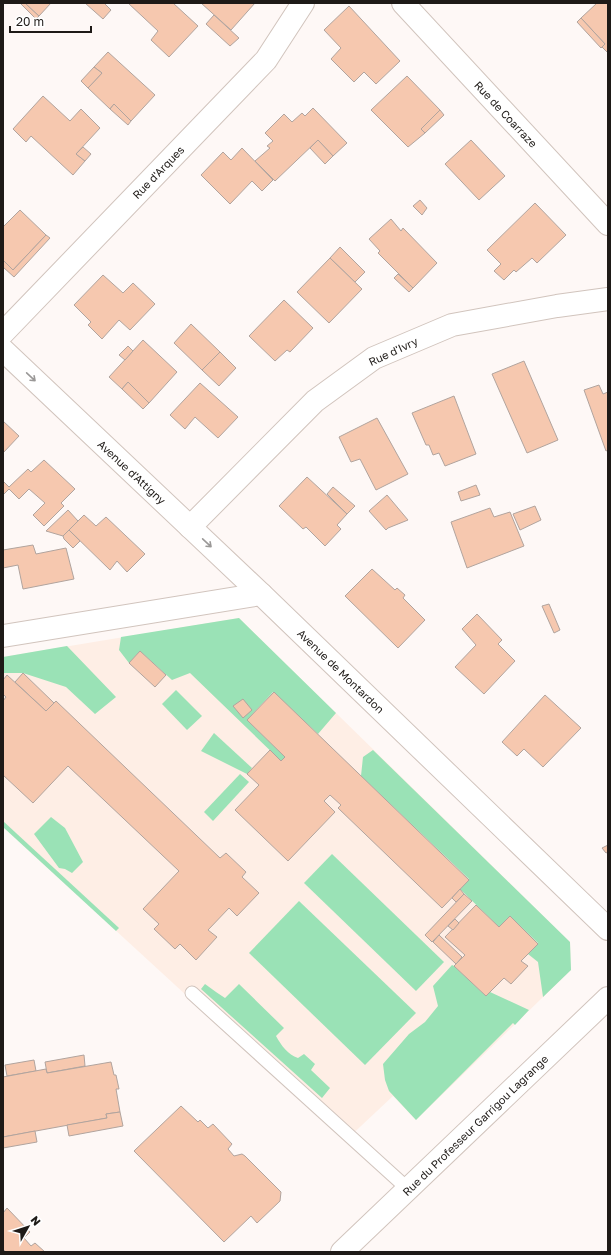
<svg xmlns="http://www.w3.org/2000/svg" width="611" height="1255" font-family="'Golos Text',sans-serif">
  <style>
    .built { fill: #feeee5 }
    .green { fill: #9ae2b6 }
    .building { fill: #f6c8af; stroke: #b1a49e }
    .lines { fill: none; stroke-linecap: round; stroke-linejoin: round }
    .lane-casing { stroke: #d1c4bd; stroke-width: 15 }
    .street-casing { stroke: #d1c4bd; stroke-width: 24 }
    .secondary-casing { stroke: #d1c4bd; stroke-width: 24 }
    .lane { stroke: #fff; stroke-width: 13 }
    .street { stroke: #fff; stroke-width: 22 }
    .secondary { stroke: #fff; stroke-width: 22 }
    .oneway { stroke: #9a9897 }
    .labels { text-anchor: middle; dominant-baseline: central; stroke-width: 3; stroke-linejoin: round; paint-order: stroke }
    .street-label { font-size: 11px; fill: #1e1a17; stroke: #fff }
  </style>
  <rect width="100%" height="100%" fill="#fef8f6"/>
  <path class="built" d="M239 618 570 942 571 970 416 1120 393 1096 345 1141 3 827V657Z"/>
  <g class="green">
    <path d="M239 618 336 713 318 734 273 692 247 720 285 757 281 761 190 673 172 680 140 651 129 663 119 650 121 637Z"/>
    <path d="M67 646 116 697 95 714 66 687 23 673H3V657Z"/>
    <path d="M176 690 202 716 187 730 162 704Z"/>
    <path d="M214 733 252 768 247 774 201 751Z"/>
    <path d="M373 750 570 942 571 970 543 997 538 962 528 954 538 943 510 916 499 927 460 889 469 879 361 776 363 757Z"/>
    <path d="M240 774 249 782 213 821 204 812Z"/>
    <path d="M51 817 65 828 83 862 72 873 65 869 59 868 34 834Z"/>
    <path d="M3 821 119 928 116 931 3 827Z"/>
    <path d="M332 854 444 962 416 991 304 883Z"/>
    <path d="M299 901 416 1013 365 1065 249 953Z"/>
    <path d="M452 965 454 966 486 996 490 992 529 1010 515 1025 513 1023 416 1120 389 1091 385 1080 383 1064 409 1034 425 1022 438 1006 433 986Z"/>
    <path d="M205 984 216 992 225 998 239 984 284 1028 276 1036C281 1045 288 1055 298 1058L304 1054 315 1064 311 1070 330 1088 322 1098 201 989Z"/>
  </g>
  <g class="building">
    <path d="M20 3H25L39 16 36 19Z"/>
    <path d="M25 3H51L39 16Z"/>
    <path d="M85 3H104L111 10 103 19Z"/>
    <path d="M128 3H173L198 26 169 57 151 40 158 31Z"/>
    <path d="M201 3H255L231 30Z"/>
    <path d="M597 3H608V53L602 47 605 44 581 18Z"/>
    <path d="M349 6 400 61 376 84 364 72 354 82 331 59 341 48 324 30Z"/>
    <path d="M214 15 239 38 230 46 206 24Z"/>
    <path d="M581 18 605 44 601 48 577 22Z"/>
    <path d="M108 52 155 95 131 121 114 104 110 109 88 88 102 73 94 67Z"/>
    <path d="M94 67 102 73 88 88 81 81Z"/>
    <path d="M407 76 440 110 421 129 425 133 408 147 371 110Z"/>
    <path d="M43 96 70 121 81 109 100 128 76 154 85 161 73 175 31 136 26 142 13 129Z"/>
    <path d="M114 104 131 121 128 125 110 109Z"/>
    <path d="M313 108 347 143 333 156 318 140 275 181 255 161 270 148 267 146 273 141 265 133 284 114 292 122 302 113 305 116Z"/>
    <path d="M440 110 444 115 425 133 421 129Z"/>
    <path d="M318 140 333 156 325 164 310 148Z"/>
    <path d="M471 140 505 176 479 200 445 164Z"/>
    <path d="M83 147 91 154 85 161 76 154Z"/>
    <path d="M242 148 273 180 262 191 252 181 230 204 201 175 223 152 231 160Z"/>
    <path d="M420 200 427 208 422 215 413 206Z"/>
    <path d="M535 203 566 235 537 263 532 258 516 272 514 270 504 280 494 271 501 264 487 250Z"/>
    <path d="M20 210 46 235 13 270 3 260V227Z"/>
    <path d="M391 219 401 231 403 228 437 263 413 288 378 253 380 251 369 239Z"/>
    <path d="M46 235 50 238 14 277 3 267V260L13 270Z"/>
    <path d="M340 247 365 272 355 282 330 258Z"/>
    <path d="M330 258 362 289 329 323 297 292Z"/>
    <path d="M398 274 413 288 409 292 394 278Z"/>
    <path d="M103 275 123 293 133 283 155 304 130 330 119 320 102 339 88 325 91 322 74 305Z"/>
    <path d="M284 300 313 328 290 352 287 350 275 361 249 336Z"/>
    <path d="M191 324 220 352 202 370 174 343Z"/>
    <path d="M143 340 177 372 149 403 128 382 122 389 109 377Z"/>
    <path d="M128 346 133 351 125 360 119 355Z"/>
    <path d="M220 352 236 368 219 386 202 370Z"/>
    <path d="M524 361 558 440 527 453 492 374Z"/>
    <path d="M128 382 149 403 143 409 122 389Z"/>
    <path d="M200 383 238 417 218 438 195 417 185 429 170 415Z"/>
    <path d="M599 385 603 394 608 392V450L606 451 584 390Z"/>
    <path d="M454 396 476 454 445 466 439 453 433 455 429 445H426L412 413Z"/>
    <path d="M377 418 408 474 376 490 360 459 351 462 339 437Z"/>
    <path d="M3 421 19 436 3 453Z"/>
    <path d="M44 460 75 489 61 503 64 506 44 526 33 515 45 503 29 489 19 499 9 489 3 495V481L9 487 28 469 31 472Z"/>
    <path d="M307 477 347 514 337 525 341 529 325 546 306 527 303 529 279 506Z"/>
    <path d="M476 485 480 495 461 501 458 492Z"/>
    <path d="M333 487 355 506 347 514 327 494Z"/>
    <path d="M387 495 408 520 388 528 386 530 369 511Z"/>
    <path d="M535 506 541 520 520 530 513 514Z"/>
    <path d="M490 508 494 517 510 512 524 546 467 568 451 522Z"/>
    <path d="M68 510 78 521 63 536 46 531Z"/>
    <path d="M84 515 96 526 106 517 145 554 127 572 117 561 110 570 69 530Z"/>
    <path d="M69 530 80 541 73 548 64 539 63 536Z"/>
    <path d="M33 545 36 554 66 548 74 579 23 589 18 565 3 568V550Z"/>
    <path d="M372 569 395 590 397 588 405 595 403 598 425 620 398 648 345 596Z"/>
    <path d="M549 604 560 630 554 633 542 606Z"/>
    <path d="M477 614 502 640 498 644 515 661 484 694 455 667 476 645 462 629Z"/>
    <path d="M140 651 166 675 155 687 129 663Z"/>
    <path d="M23 673 54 703 46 711 15 682Z"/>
    <path d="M7 675 46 711 56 701 220 858 226 853 246 872 242 877 259 893 237 916 229 908 208 930 217 937 196 960 180 944 175 949 154 929 159 924 143 909 179 871 68 766 33 803 3 775V701L6 697 3 694V680Z"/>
    <path d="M274 692 469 880 442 908 338 808 341 805 330 795 324 801 335 812 288 861 235 810 259 785 247 774 270 750 281 761 285 757 247 720Z"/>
    <path d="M545 695 581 728 543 767 524 749 517 756 502 742Z"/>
    <path d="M243 699 252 710 243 718 233 706Z"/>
    <path d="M608 845V852L606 853 602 848Z"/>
    <path d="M460 889 464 894 456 902 452 898Z"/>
    <path d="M464 894 472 901 432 942 425 935Z"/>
    <path d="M476 905 499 927 510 916 538 944 521 961 528 966 511 984 504 978 486 996 454 966 465 955 445 937Z"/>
    <path d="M455 919 459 923 453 930 448 926Z"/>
    <path d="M439 935 462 957 456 964 433 942Z"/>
    <path d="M84 1055 85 1066 47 1073 45 1062Z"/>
    <path d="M34 1060 36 1071 7 1076 5 1065Z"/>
    <path d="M111 1062 114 1075H116L119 1089H116L120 1112 106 1114 107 1118 3 1137V1077L46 1069 47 1073Z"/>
    <path d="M181 1106 198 1122 200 1120 208 1128 213 1124 232 1144 228 1149 234 1156 242 1154 245 1156 281 1192 280 1201 257 1223 251 1216 224 1242 134 1151Z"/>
    <path d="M120 1112 123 1126 69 1136 67 1125 107 1118 106 1114Z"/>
    <path d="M35 1131 37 1142 3 1148V1137Z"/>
    <path d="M7 1208 30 1232 24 1238 31 1246 35 1243 45 1252H6L3 1249V1213Z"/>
  </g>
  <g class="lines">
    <defs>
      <path id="lane" d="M192 993 408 1189"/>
      <g id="street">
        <path d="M403 3 608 224"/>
        <path d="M3 333 266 60 303 3"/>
        <path d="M3 350 261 594"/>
        <path d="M190 527 315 401 374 358 452 325 557 306 608 299"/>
        <path d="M342 1252 608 998"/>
      </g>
      <path id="secondary" d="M3 636 261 594 608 929"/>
    </defs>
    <use href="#lane" class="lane-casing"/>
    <use href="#street" class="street-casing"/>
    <use href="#secondary" class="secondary-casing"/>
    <use href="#lane" class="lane"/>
    <use href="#street" class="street"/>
    <use href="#secondary" class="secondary"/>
  </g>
  <defs><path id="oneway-shaft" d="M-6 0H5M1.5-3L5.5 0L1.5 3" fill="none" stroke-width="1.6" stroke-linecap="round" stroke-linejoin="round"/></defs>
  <g class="oneway">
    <use href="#oneway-shaft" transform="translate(31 377) rotate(43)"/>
    <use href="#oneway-shaft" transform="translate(207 543) rotate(43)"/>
  </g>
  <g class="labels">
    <g class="street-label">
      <text transform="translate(506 114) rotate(47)">Rue de Coarraze</text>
      <text transform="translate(158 172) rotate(-46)">Rue d'Arques</text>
      <text transform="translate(393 351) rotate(-25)">Rue d'Ivry</text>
      <text transform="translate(132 472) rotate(43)">Avenue d'Attigny</text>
      <text transform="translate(341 671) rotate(44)">Avenue de Montardon</text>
      <text transform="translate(475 1125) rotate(-44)">Rue du Professeur Garrigou Lagrange</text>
    </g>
  </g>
  <rect width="611" height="1255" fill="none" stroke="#1e1a17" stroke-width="8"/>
  <g transform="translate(28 1227) rotate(51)" stroke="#ffffff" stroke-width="3" paint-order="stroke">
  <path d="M0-3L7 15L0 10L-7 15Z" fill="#1e1a17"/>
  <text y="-6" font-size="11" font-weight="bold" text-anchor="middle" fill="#1e1a17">N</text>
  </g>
  <path d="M10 26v6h81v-6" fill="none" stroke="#1e1a17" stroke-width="2"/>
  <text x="16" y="26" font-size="12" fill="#1e1a17" stroke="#ffffff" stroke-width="3" paint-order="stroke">20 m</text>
</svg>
